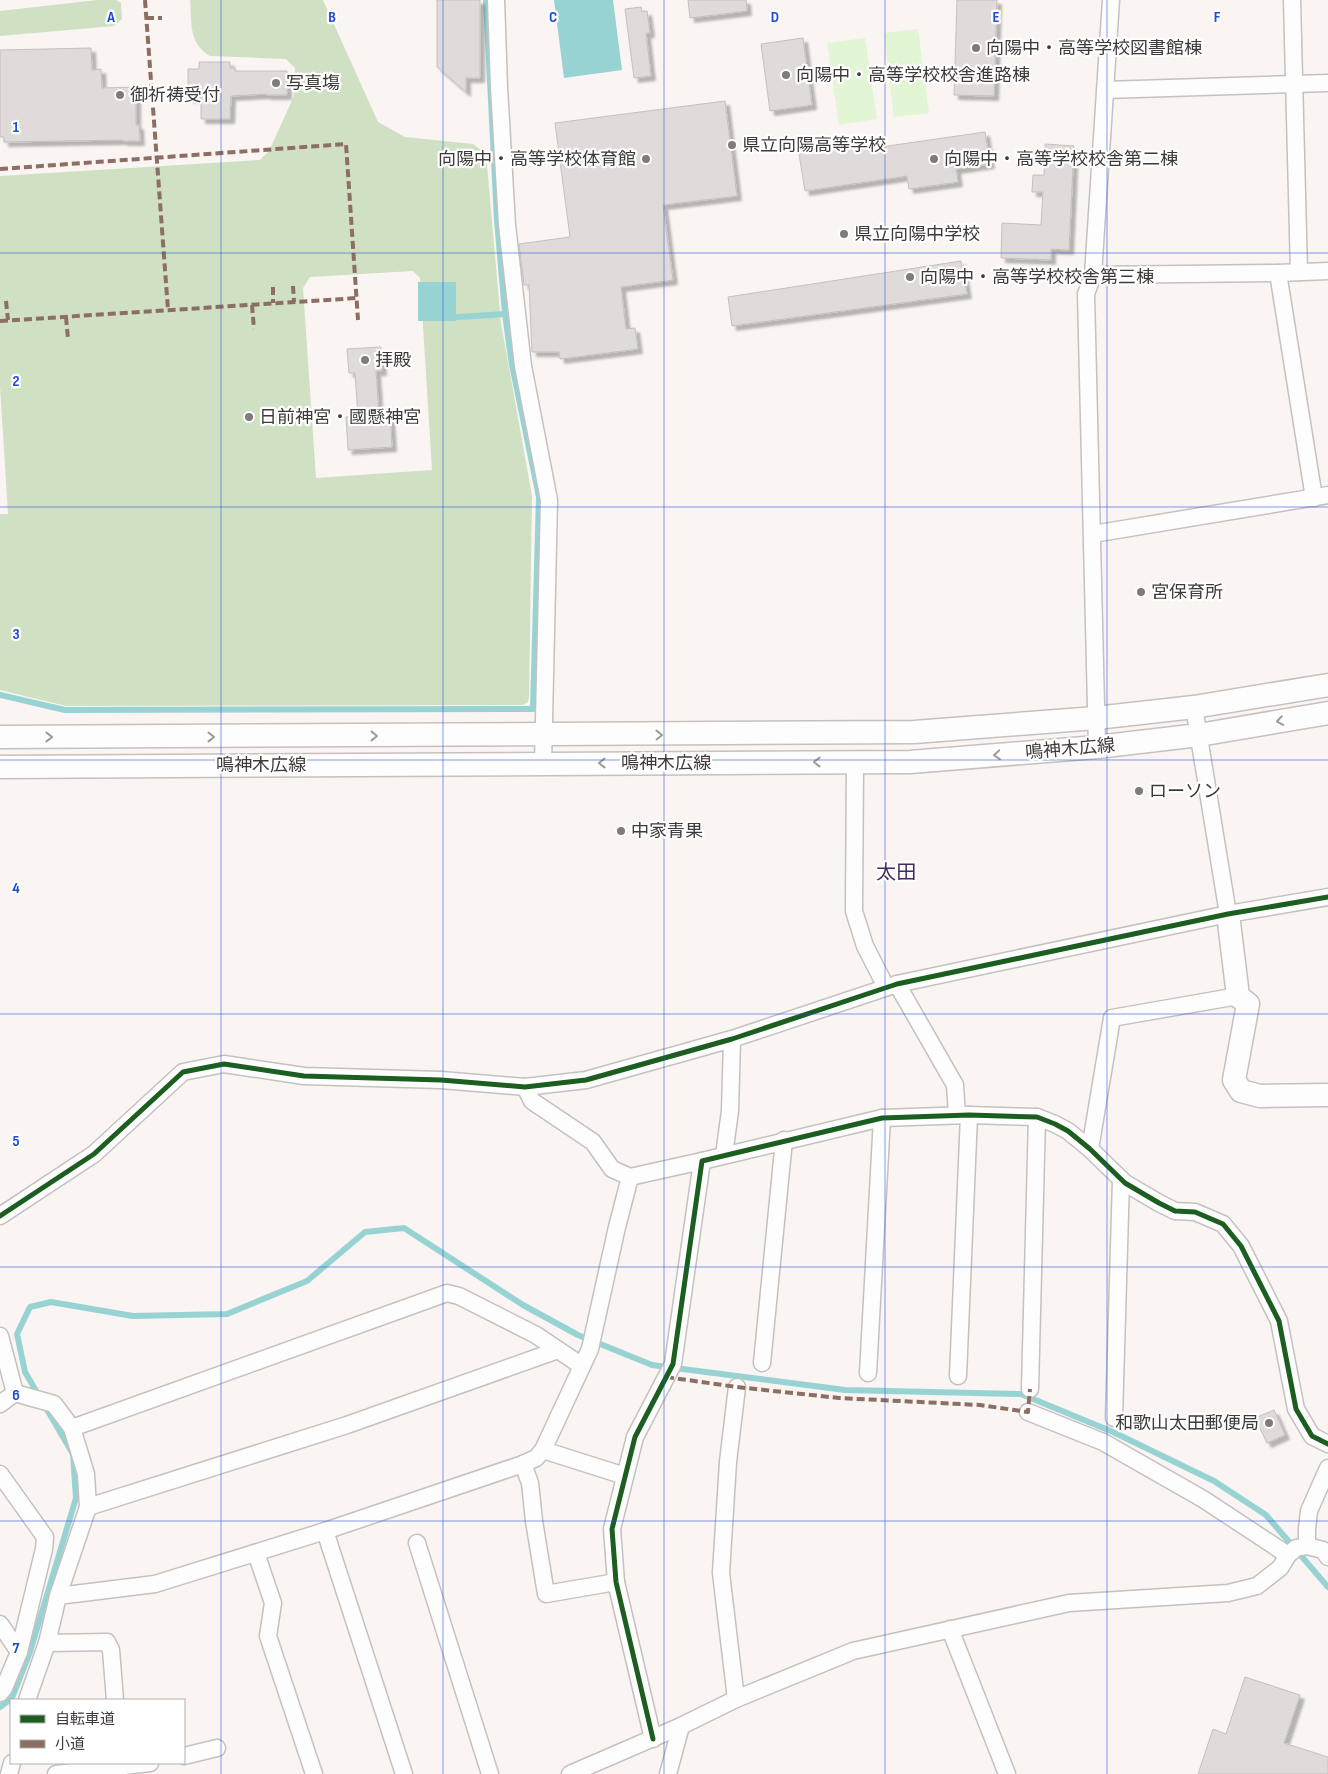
<svg xmlns="http://www.w3.org/2000/svg" width="1328" height="1774" font-family="'Sofia Sans Condensed','Noto Sans JP',sans-serif">
  <style>
    .green { fill: #e2f5d5 }
    .forest { fill: #d0e1c3; fill-rule: evenodd }
    .water { fill: #98d3d4 }
    .lines { fill: none; stroke-linecap: round; stroke-linejoin: round }
    .stream { stroke: #98d3d4; stroke-width: 6 }
    .building { fill: #e0dbda; stroke: #c4c0be; filter: url(#shadow) }
    .street-casing { stroke: #c5c1bf; stroke-width: 19 }
    .secondary-casing { stroke: #c5c1bf; stroke-width: 25 }
    .street { stroke: #fefdfd; stroke-width: 16 }
    .secondary { stroke: #fefdfd; stroke-width: 22 }
    .quiet { stroke: #8d6e63; stroke-width: 4; stroke-dasharray: 8 4; stroke-linecap: butt }
    .cycleway-casing { stroke: #fff; stroke-width: 8 }
    .cycleway { stroke: #1b5e20; stroke-width: 5 }
    .oneway { stroke: #9e9c9b }
    .grid { fill: none; stroke: #1d4ed8; stroke-width: 1; stroke-opacity: 0.55 }
    .poi-dot { fill: #807b7a; stroke: #fff; stroke-width: 2 }
    .labels { text-anchor: middle; dominant-baseline: central; stroke-width: 4.5; stroke-linejoin: round; paint-order: stroke }
    .poi-label { font-size: 18px; fill: #3f3a39; stroke: #fff; text-anchor: start }
    .street-label { font-size: 18px; fill: #3f3a39; stroke: #fff }
    .quarter-label { font-size: 20px; fill: #432963; stroke: #fff }
    .grid-label { font-size: 16px; text-anchor: middle; font-weight: bold; fill: #1d4ed8; stroke: #fff; stroke-width: 4.5; stroke-linejoin: round; paint-order: stroke }
  </style>
  <defs>
    <filter id="shadow"><feDropShadow dx="4.5" dy="4.5" stdDeviation="1" flood-color="#0004"/></filter>
  </defs>
  <rect width="100%" height="100%" fill="#faf4f2"/>
  <g class="green">
    <path d="M918 29 929 113 894 117 884 33Z"/>
    <path d="M865 38 877 119 839 125 827 43Z"/>
  </g>
  <g class="forest">
    <path d="M97 0H116L121 3 122 19 114 26 0 36V11Z"/>
    <path d="M190 0H323L378 122 405 137 473 144 486 154 501 323 532 496 529 696 528 702 523 705 66 706 0 690V514H8L0 387V176L260 160 269 151 294 96 295 68 286 59 210 56C188 43 192 23 190 0ZM413 271 420 278 432 470 316 478 303 288 310 277Z"/>
  </g>
  <g class="water">
    <path d="M554 0H613L622 70 564 78Z"/>
    <rect x="418" y="282" width="38" height="39"/>
  </g>
  <g class="lines">
    <g class="stream">
      <path d="M458 317 505 314 497 220 486 0"/>
      <path d="M0 695 65 710 533 709 539 497 512 365 505 314"/>
      <path d="M0 1707 12 1698 30 1652 76 1498 73 1454 25 1372 17 1334 30 1307 51 1302 133 1316 227 1314 307 1281 365 1232 404 1228 523 1305 578 1335 652 1365 845 1390 1021 1394 1113 1432 1214 1481 1266 1515 1328 1587"/>
    </g>
  </g>
  <g class="building">
    <path d="M437 0H480V78H466V92L437 67Z"/>
    <path d="M688 0H746L747 11 690 18Z"/>
    <path d="M957 0H997L994 96 954 95Z"/>
    <path d="M641 7 642 12 647 11 650 33H646L651 76 634 78 625 9Z"/>
    <path d="M803 38 812 105 770 111 761 44Z"/>
    <path d="M91 48 92 70 101 69 102 88 136 87V125H139L140 141H123V140L4 142V137H0V50Z"/>
    <path d="M199 62H230V68H235V71H287V95H266V94L231 96 230 119H201V98H188V69H199Z"/>
    <path d="M725 101 737 196 663 205 673 280 621 287 626 329 635 328 638 349 560 359 559 352H532L529 285H524L519 244 570 237 555 123Z"/>
    <path d="M985 132 990 164 956 169 958 182 909 189 907 176 805 191 799 154 866 144 867 149Z"/>
    <path d="M1045 144 1074 146 1069 250 1051 249V260L1001 258 1002 223 1041 225 1043 192H1032L1033 175H1044Z"/>
    <path d="M961 261 967 294 732 326 728 297Z"/>
    <path d="M381 347 382 371H376L379 415 390 414 392 447 348 450 346 417 358 416 355 373H349L347 349Z"/>
    <path d="M1274 1410 1285 1435 1267 1443 1255 1418Z"/>
    <path d="M1245 1677 1300 1695 1284 1743 1328 1757V1774H1198L1213 1729 1226 1734Z"/>
  </g>
  <g class="lines">
    <defs>
      <g id="street">
        <path d="M496 0 499 87 507 225 523 366 549 500 543 764"/>
        <path d="M1292 0 1299 272"/>
        <path d="M1105 90 1328 83"/>
        <path d="M1278 273 1314 498"/>
        <path d="M1093 275 1278 273 1328 271"/>
        <path d="M1093 534 1328 495"/>
        <path d="M1194 707 1228 914"/>
        <path d="M1097 747 1086 294 1093 275 1111 0"/>
        <path d="M855 762 854 911 865 946 886 987"/>
        <path d="M897 984 955 1085 957 1115"/>
        <path d="M525 1087 532 1101 593 1142 612 1169 630 1177 702 1161"/>
        <path d="M1090 1149 1112 1018 1238 996"/>
        <path d="M724 1155 730 1111 732 1039"/>
        <path d="M0 1216 94 1154 183 1072 224 1064 304 1076 441 1080 525 1087 586 1080 732 1039 897 984 1228 914 1328 897"/>
        <path d="M0 1336 15 1393"/>
        <path d="M762 1363 784 1140"/>
        <path d="M868 1373 882 1118"/>
        <path d="M958 1376 969 1115"/>
        <path d="M1030 1389 1037 1117"/>
        <path d="M0 1404 15 1393 54 1404 72 1428 447 1293 459 1296 536 1335 582 1366"/>
        <path d="M1028 1412 1103 1442 1203 1499 1288 1555"/>
        <path d="M1114 1418 1121 1179"/>
        <path d="M72 1428 86 1474 88 1507 347 1425 558 1350"/>
        <path d="M543 1450 625 1476"/>
        <path d="M0 1474 45 1537 44 1549 19 1652 4 1688 0 1693"/>
        <path d="M88 1507 58 1596 47 1643 107 1642 111 1650 115 1700"/>
        <path d="M417 1543 490 1774"/>
        <path d="M1307 1546V1529L1309 1511 1328 1468"/>
        <path d="M256 1553 273 1603 268 1636 314 1774"/>
        <path d="M616 1582 546 1594 534 1521 530 1483 523 1464 536 1458 543 1450 590 1349 617 1227 630 1177"/>
        <path d="M58 1596 155 1584 325 1531"/>
        <path d="M0 1624 19 1652"/>
        <path d="M950 1629 1007 1774"/>
        <path d="M736 1699 721 1573 728 1462 737 1387"/>
        <path d="M27 1700 47 1643"/>
        <path d="M653 1739 616 1582 612 1529 635 1437 673 1364 702 1161 882 1118 969 1115 1037 1117 1055 1124 1068 1131 1090 1149 1125 1183 1159 1203 1175 1211 1195 1212 1223 1224 1241 1246 1279 1321 1296 1409 1312 1436 1328 1444"/>
        <path d="M184 1756 217 1748"/>
        <path d="M9 1774 12 1763"/>
        <path d="M56 1774 150 1763"/>
        <path d="M404 1774 325 1531 523 1464"/>
        <path d="M570 1774 681 1726 736 1699 853 1651 1069 1603 1228 1593 1257 1586 1280 1568 1288 1555 1296 1548 1307 1546 1323 1550 1328 1557"/>
        <path d="M668 1774 681 1726"/>
      </g>
      <g id="secondary">
        <path d="M0 737 914 732 1096 718 1194 707 1328 685"/>
        <path d="M0 767 910 762 1097 747 1199 735 1328 713"/>
        <path d="M1228 914 1238 996 1248 1004 1234 1080 1241 1091 1260 1096 1328 1095"/>
      </g>
    </defs>
    <use href="#street" class="street-casing"/>
    <use href="#secondary" class="secondary-casing"/>
    <use href="#street" class="street"/>
    <use href="#secondary" class="secondary"/>
    <g class="quiet">
      <path d="M145 0 168 310"/>
      <path d="M146 18H162"/>
      <path d="M0 169 346 144 358 320"/>
      <path d="M293 286 294 302"/>
      <path d="M273 287V303"/>
      <path d="M6 301 8 320"/>
      <path d="M252 305 254 329"/>
      <path d="M66 317 68 339"/>
      <path d="M0 321 357 298"/>
      <path d="M666 1377 737 1387 839 1398 980 1405 1028 1412 1030 1389"/>
    </g>
    <defs>
      <g id="cycleway">
        <path d="M0 1216 94 1154 183 1072 224 1064 304 1076 441 1080 525 1087 586 1080 732 1039 897 984 1228 914 1328 897"/>
        <path d="M653 1739 616 1582 612 1529 635 1437 673 1364 702 1161 882 1118 969 1115 1037 1117 1055 1124 1068 1131 1090 1149 1125 1183 1159 1203 1175 1211 1195 1212 1223 1224 1241 1246 1279 1321 1296 1409 1312 1436 1328 1444"/>
      </g>
    </defs>
    <use href="#cycleway" class="cycleway-casing"/>
    <use href="#cycleway" class="cycleway"/>
  </g>
  <defs><path id="oneway-chevron" d="M-2-3.5L2.5 0L-2 3.5" fill="none" stroke-width="1.6" stroke-linecap="round" stroke-linejoin="round" transform="scale(1.25)"/></defs>
  <g class="oneway">
    <use href="#oneway-chevron" transform="translate(1280 721) rotate(170)"/>
    <use href="#oneway-chevron" transform="translate(659 735) rotate(-1)"/>
    <use href="#oneway-chevron" transform="translate(374 736)"/>
    <use href="#oneway-chevron" transform="translate(49 737)"/>
    <use href="#oneway-chevron" transform="translate(211 737)"/>
    <use href="#oneway-chevron" transform="translate(997 755) rotate(175)"/>
    <use href="#oneway-chevron" transform="translate(817 762) rotate(180)"/>
    <use href="#oneway-chevron" transform="translate(602 763) rotate(180)"/>
  </g>
  <path class="grid" d="M221 0V1774M443 0V1774M664 0V1774M885 0V1774M1107 0V1774M0 253H1328M0 507H1328M0 760H1328M0 1014H1328M0 1267H1328M0 1521H1328"/>
  <g class="poi-dot">
    <circle cx="976" cy="48" r="5"/>
    <circle cx="786" cy="75" r="5"/>
    <circle cx="276" cy="83" r="5"/>
    <circle cx="120" cy="95" r="5"/>
    <circle cx="732" cy="145" r="5"/>
    <circle cx="646" cy="159" r="5"/>
    <circle cx="934" cy="159" r="5"/>
    <circle cx="844" cy="234" r="5"/>
    <circle cx="910" cy="277" r="5"/>
    <circle cx="365" cy="360" r="5"/>
    <circle cx="249" cy="417" r="5"/>
    <circle cx="1141" cy="592" r="5"/>
    <circle cx="1139" cy="791" r="5"/>
    <circle cx="621" cy="831" r="5"/>
    <circle cx="1269" cy="1423" r="5"/>
  </g>
  <g class="labels">
    <g class="poi-label">
      <text x="986" y="48">向陽中・高等学校図書館棟</text>
      <text x="796" y="75">向陽中・高等学校校舎進路棟</text>
      <text x="286" y="83">写真塲</text>
      <text x="130" y="95">御祈祷受付</text>
      <text x="742" y="145">県立向陽高等学校</text>
      <text x="636" y="159" text-anchor="end">向陽中・高等学校体育館</text>
      <text x="944" y="159">向陽中・高等学校校舎第二棟</text>
      <text x="854" y="234">県立向陽中学校</text>
      <text x="920" y="277">向陽中・高等学校校舎第三棟</text>
      <text x="375" y="360">拝殿</text>
      <text x="259" y="417">日前神宮・國懸神宮</text>
      <text x="1151" y="592">宮保育所</text>
      <text x="1149" y="791">ローソン</text>
      <text x="631" y="831">中家青果</text>
      <text x="1259" y="1423" text-anchor="end">和歌山太田郵便局</text>
    </g>
    <g class="street-label">
      <text transform="translate(1070 749) rotate(-5)">鳴神木広線</text>
      <text x="666" y="763">鳴神木広線</text>
      <text x="261" y="765">鳴神木広線</text>
    </g>
    <g class="quarter-label">
      <text x="896" y="873">太田</text>
    </g>
  </g>
  <g class="grid-label">
    <text x="111" y="22">A</text>
    <text x="332" y="22">B</text>
    <text x="553" y="22">C</text>
    <text x="775" y="22">D</text>
    <text x="996" y="22">E</text>
    <text x="1217" y="22">F</text>
    <text x="16" y="132">1</text>
    <text x="16" y="386">2</text>
    <text x="16" y="639">3</text>
    <text x="16" y="893">4</text>
    <text x="16" y="1146">5</text>
    <text x="16" y="1400">6</text>
    <text x="16" y="1653">7</text>
  </g>
  <rect x="10" y="1699" width="175" height="65" fill="#ffffff" stroke="#b2b0b0"/>
  <rect x="20" y="1715" width="25" height="8" fill="#1b5e20" stroke="#b2b0b0"/>
  <text x="55" y="1724" font-size="15" fill="#3f3a39">自転車道</text>
  <rect x="20" y="1740" width="25" height="8" fill="#8d6e63" stroke="#b2b0b0"/>
  <text x="55" y="1749" font-size="15" fill="#3f3a39">小道</text>
</svg>
